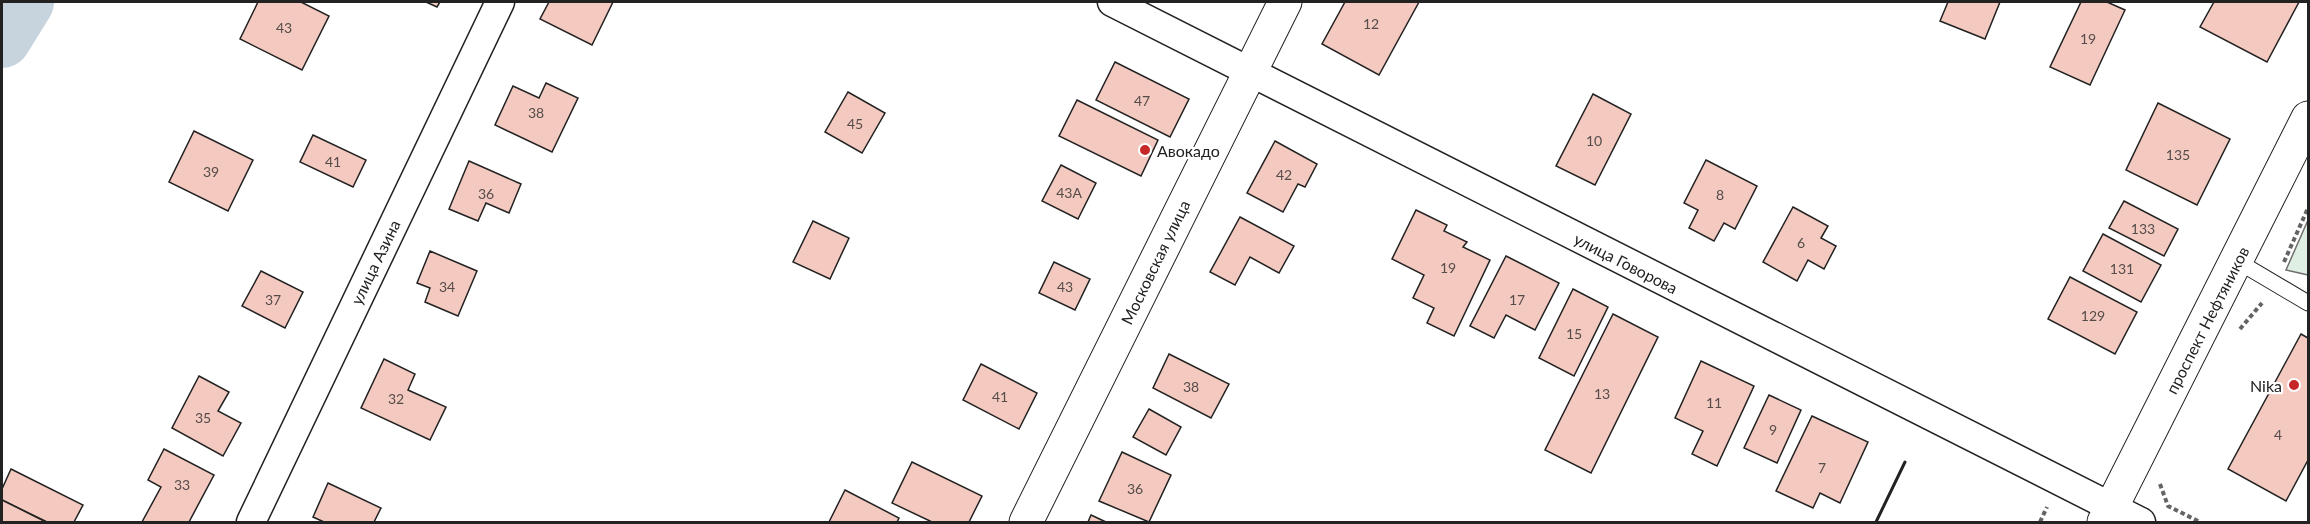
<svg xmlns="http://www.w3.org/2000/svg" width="2310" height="524" font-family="Lato,sans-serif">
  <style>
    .green { fill: #e0efe3; stroke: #6f6f6f; stroke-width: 1.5 }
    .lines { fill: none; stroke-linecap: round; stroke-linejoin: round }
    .river { stroke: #c7d3dd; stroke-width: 58 }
    .building { fill: #f3c9c0; stroke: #222; stroke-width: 1.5 }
    .lane-casing { stroke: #222; stroke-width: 17 }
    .street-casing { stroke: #222; stroke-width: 31 }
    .secondary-casing { stroke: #222; stroke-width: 35 }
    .path { stroke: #646464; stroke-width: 4; stroke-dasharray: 4.5 3; stroke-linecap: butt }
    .lane { stroke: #fff; stroke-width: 15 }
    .street { stroke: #fff; stroke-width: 28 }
    .secondary { stroke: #fff; stroke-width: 33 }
    .wall { stroke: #222; stroke-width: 3 }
    .poi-dot { fill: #c62828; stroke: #fff; stroke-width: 2 }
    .labels { text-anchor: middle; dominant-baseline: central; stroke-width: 4.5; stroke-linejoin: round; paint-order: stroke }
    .number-label { font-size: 14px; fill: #564c4a }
    .poi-label { font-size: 16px; fill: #222; stroke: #fff; text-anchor: start }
    .street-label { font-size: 16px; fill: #222; stroke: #fff }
  </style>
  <rect width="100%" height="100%" fill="#fff"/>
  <path class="green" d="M2308 220V275L2286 270Z"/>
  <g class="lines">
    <path class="river" d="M2 39 25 2"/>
  </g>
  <g class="building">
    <path d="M258 2H301L329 16 302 70 240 39Z"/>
    <path d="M426 2H440L437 7Z"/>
    <path d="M549 2H613L592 45 540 19Z"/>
    <path d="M1345 2H1419L1379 75 1322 44Z"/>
    <path d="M1948 2H2000L1985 39 1940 21Z"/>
    <path d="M2081 2H2107L2125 10 2090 85 2050 67Z"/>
    <path d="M2214 2H2299L2267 62 2200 27Z"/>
    <path d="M1115 62 1189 99 1170 137 1096 100Z"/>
    <path d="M546 83 578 98 552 152 495 125 513 86 539 98Z"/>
    <path d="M848 92 885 113 862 153 825 132Z"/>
    <path d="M1593 94 1631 114 1595 185 1556 166Z"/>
    <path d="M1077 100 1158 140 1141 176 1059 136Z"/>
    <path d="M2158 103 2230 139 2197 205 2126 170Z"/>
    <path d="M194 131 253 160 228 211 169 182Z"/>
    <path d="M313 135 366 160 353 187 300 162Z"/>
    <path d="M1275 141 1317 164 1305 187 1298 184 1283 212 1247 193Z"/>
    <path d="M1706 160 1757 186 1735 229 1724 223 1714 241 1689 228 1698 210 1684 203Z"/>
    <path d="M469 161 521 184 509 213 486 203 478 221 449 209Z"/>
    <path d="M1061 165 1096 183 1078 219 1042 201Z"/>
    <path d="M2124 201 2178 229 2164 256 2109 228Z"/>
    <path d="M1793 207 1828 226 1821 238 1836 246 1824 269 1808 260 1797 281 1763 262Z"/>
    <path d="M1416 210 1447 225 1444 231 1467 242 1463 247 1490 260 1454 336 1427 323 1434 308 1413 298 1424 275 1392 259Z"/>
    <path d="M1240 217 1294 246 1279 273 1250 257 1235 285 1210 272Z"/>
    <path d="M813 221 849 238 830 279 793 262Z"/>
    <path d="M2103 234 2161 265 2141 302 2083 271Z"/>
    <path d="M430 251 477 271 458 316 425 302 430 288 417 283Z"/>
    <path d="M1506 256 1559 283 1535 330 1506 315 1494 338 1470 326Z"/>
    <path d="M1054 262 1090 279 1075 310 1039 293Z"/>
    <path d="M261 271 303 292 285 328 242 306Z"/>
    <path d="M2070 277 2137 312 2115 354 2048 319Z"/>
    <path d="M1573 289 1608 307 1574 376 1539 358Z"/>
    <path d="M1613 314 1658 337 1591 473 1545 450Z"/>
    <path d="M2301 334 2308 338V460L2286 501 2228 469Z"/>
    <path d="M1169 354 1229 384 1211 418 1153 388Z"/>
    <path d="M384 359 415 374 408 390 446 407 430 440 361 408Z"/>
    <path d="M1701 361 1754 386 1717 466 1692 454 1703 431 1675 418Z"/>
    <path d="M981 364 1037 393 1019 429 963 400Z"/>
    <path d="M199 376 229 392 218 411 241 423 223 456 172 428Z"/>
    <path d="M1769 395 1801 410 1777 463 1744 448Z"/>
    <path d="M1149 409 1181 427 1166 455 1133 437Z"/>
    <path d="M1812 416 1868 442 1840 503 1820 493 1813 508 1776 491Z"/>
    <path d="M164 449 214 475 189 522H142L161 487 148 480Z"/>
    <path d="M1122 452 1171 475 1149 522 1099 501Z"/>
    <path d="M912 462 982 496 969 522H932L892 503Z"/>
    <path d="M11 469 83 505 74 522H47L2 500V489Z"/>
    <path d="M328 483 381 508 374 522H324L313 517Z"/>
    <path d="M845 490 899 518 897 522H829Z"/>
    <path d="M2 500 46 522H2Z"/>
    <path d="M1091 515 1106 522H1088Z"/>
  </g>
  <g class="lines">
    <defs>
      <path id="lane" d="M2237 261 2308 303"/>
      <g id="street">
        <path d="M1112 2 2141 522"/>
        <path d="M251 522 500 2"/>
      </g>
      <g id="secondary">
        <path d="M1026 522 1285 2"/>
        <path d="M2104 522 2308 118"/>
      </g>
    </defs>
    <use href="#lane" class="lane-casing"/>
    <use href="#street" class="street-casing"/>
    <use href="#secondary" class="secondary-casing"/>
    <g class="path">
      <path d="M2284 262 2308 208"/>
      <path d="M2240 329 2262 303"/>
      <path d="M2160 484 2168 506 2200 522"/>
      <path d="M2040 522 2047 507"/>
    </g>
    <use href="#lane" class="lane"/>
    <use href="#street" class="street"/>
    <use href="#secondary" class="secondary"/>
    <path class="wall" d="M1876 522 1905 462"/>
  </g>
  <g class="poi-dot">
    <circle cx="1145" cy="150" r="6"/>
    <circle cx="2294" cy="385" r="6"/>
  </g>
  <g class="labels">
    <g class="number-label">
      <text x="1371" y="23">12</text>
      <text x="284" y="27">43</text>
      <text x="2088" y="38">19</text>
      <text x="1142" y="100">47</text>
      <text x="536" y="112">38</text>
      <text x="855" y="123">45</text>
      <text x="1594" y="140">10</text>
      <text x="2178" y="154">135</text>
      <text x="333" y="161">41</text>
      <text x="211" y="171">39</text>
      <text x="1284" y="174">42</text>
      <text x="1069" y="192">43А</text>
      <text x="486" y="193">36</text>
      <text x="1720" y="194">8</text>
      <text x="2143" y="228">133</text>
      <text x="1801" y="242">6</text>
      <text x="1448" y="267">19</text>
      <text x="2122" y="268">131</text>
      <text x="447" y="286">34</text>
      <text x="1065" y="286">43</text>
      <text x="273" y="299">37</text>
      <text x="1517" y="299">17</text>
      <text x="2093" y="315">129</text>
      <text x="1574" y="333">15</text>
      <text x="1191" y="386">38</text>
      <text x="1602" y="393">13</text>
      <text x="1000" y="396">41</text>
      <text x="396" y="398">32</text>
      <text x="1714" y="402">11</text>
      <text x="203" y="417">35</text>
      <text x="1773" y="429">9</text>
      <text x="2278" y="434">4</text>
      <text x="1822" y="467">7</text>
      <text x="182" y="484">33</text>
      <text x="1135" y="488">36</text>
    </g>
    <g class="poi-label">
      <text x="1157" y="150">Авокадо</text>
      <text x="2282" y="385" text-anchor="end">Nika</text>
    </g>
    <g class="street-label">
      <text transform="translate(375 262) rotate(-64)">улица Азина</text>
      <text transform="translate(1155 262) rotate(-64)">Московская улица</text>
      <text transform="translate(1626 263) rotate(27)">улица Говорова</text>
      <text transform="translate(2207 320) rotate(-63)">проспект Нефтяников</text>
    </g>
  </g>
  <rect width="2310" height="524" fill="none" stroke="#222222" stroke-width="6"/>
</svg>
